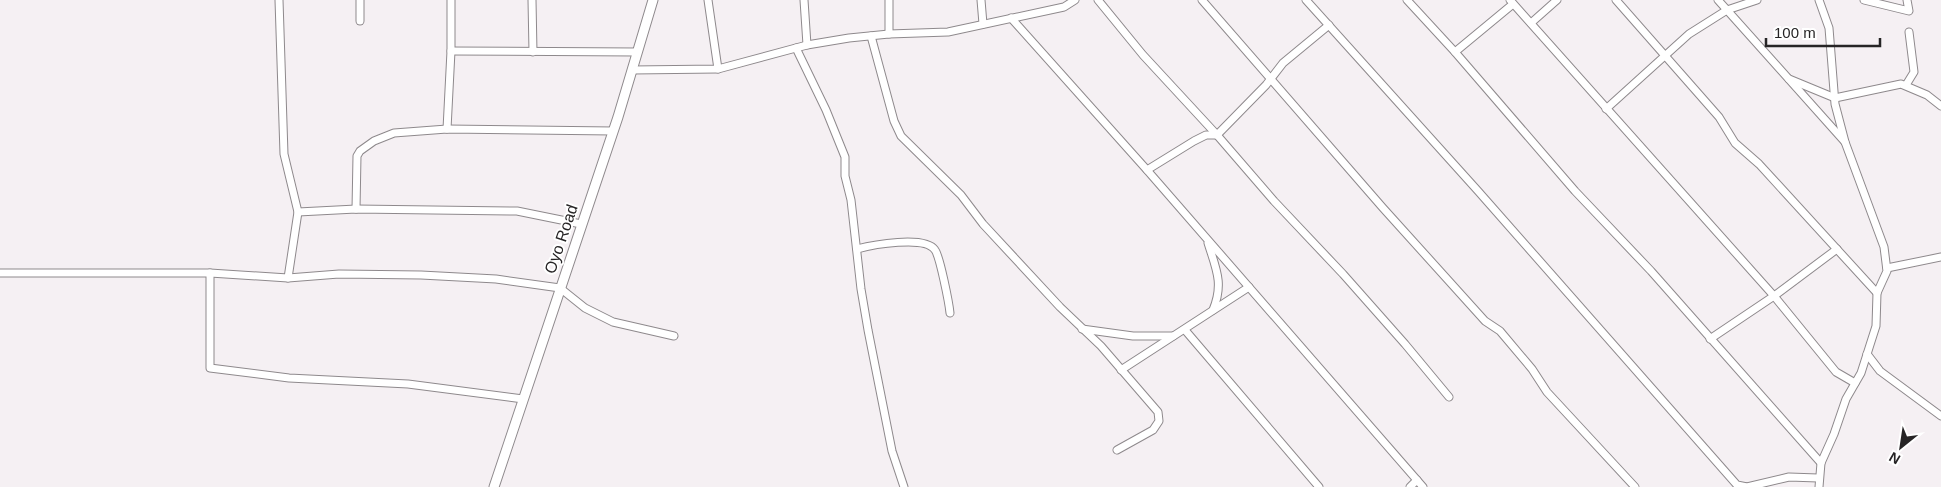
<svg xmlns="http://www.w3.org/2000/svg" width="1941" height="487" font-family="Helvetica,sans-serif">
  <style>
    .lines { fill: none; stroke-linecap: round; stroke-linejoin: round }
    .minor-casing { stroke: #8e898c; stroke-width: 9 }
    .tertiary-casing { stroke: #8e898c; stroke-width: 11 }
    .minor { stroke: #fff; stroke-width: 7 }
    .tertiary { stroke: #fff; stroke-width: 9 }
    .labels { text-anchor: middle; dominant-baseline: central; stroke-width: 4; stroke-linejoin: round; paint-order: stroke }
    .street-label { font-size: 16px; fill: #262425; stroke: #fff }
  </style>
  <rect width="100%" height="100%" fill="#f5f0f3"/>
  <g class="lines">
    <defs>
      <g id="minor">
        <path d="M279 0 284 154 298 212 288 278"/>
        <path d="M360 0V21"/>
        <path d="M532 0 533 52"/>
        <path d="M708 0 718 69"/>
        <path d="M804 0 807 45"/>
        <path d="M981 0 983 24"/>
        <path d="M1098 0 1143 55 1217 135 1274 201 1343 274 1405 344 1449 397"/>
        <path d="M1202 0 1383 208 1485 321 1500 331 1532 369 1547 392 1635 487"/>
        <path d="M1306 0 1478 191 1737 485 1747 487 1789 477 1818 478"/>
        <path d="M1407 0 1455 52 1575 191 1651 271 1821 463"/>
        <path d="M1510 0 1774 296 1836 372 1855 383"/>
        <path d="M1616 0 1719 117 1735 143 1759 164 1877 293"/>
        <path d="M1718 0 1845 142"/>
        <path d="M1819 0 1829 28 1835 104 1845 142 1884 247 1887 271 1877 293 1876 326 1861 373 1846 399 1834 434 1821 463 1819 487"/>
        <path d="M1864 0 1909 11 1907 0"/>
        <path d="M1011 18 1147 170 1423 487"/>
        <path d="M1531 23 1557 0"/>
        <path d="M889 34V0"/>
        <path d="M871 36 894 121 901 136 961 195 983 224 1060 307 1101 346 1158 412 1159 421 1153 430 1117 450"/>
        <path d="M796 48 826 110 845 157V176L851 200 861 289 868 330 892 451 904 487"/>
        <path d="M451 51 637 52"/>
        <path d="M1455 52 1513 4"/>
        <path d="M632 70 718 69 807 45 849 38 889 34 948 32 1064 7 1075 0"/>
        <path d="M1789 79 1835 98 1901 84 1927 95 1941 106"/>
        <path d="M1906 85 1914 72 1909 32"/>
        <path d="M1606 109 1689 34 1727 10 1757 0"/>
        <path d="M447 129 451 51V0"/>
        <path d="M1147 170 1194 141 1206 135H1217L1266 85 1283 63 1329 25"/>
        <path d="M356 209 357 156 360 151 374 141 394 133 447 129 613 131"/>
        <path d="M298 212 356 209 517 211 581 224"/>
        <path d="M1208 243C1216 269 1224 283 1213 310"/>
        <path d="M857 249C872 245 925 235 935 250 940 257 949 303 950 313"/>
        <path d="M1887 268 1941 257"/>
        <path d="M0 273H210L288 278 339 274 421 275 496 279 560 288 585 308 613 322 674 336"/>
        <path d="M210 273V368L289 378 408 384 523 399"/>
        <path d="M1082 329 1133 336H1173"/>
        <path d="M1185 330 1319 487"/>
        <path d="M1710 339 1774 296 1837 249"/>
        <path d="M1867 354 1880 371 1941 416"/>
        <path d="M1121 370 1249 287"/>
        <path d="M1410 487 1417 480"/>
      </g>
      <path id="tertiary" d="M494 487 618 117 653 0"/>
    </defs>
    <use href="#minor" class="minor-casing"/>
    <use href="#tertiary" class="tertiary-casing"/>
    <use href="#minor" class="minor"/>
    <use href="#tertiary" class="tertiary"/>
  </g>
  <g class="labels">
    <g class="street-label">
      <text transform="translate(561 239) rotate(-71)">Oyo Road</text>
    </g>
  </g>
  <g transform="translate(1901 447) rotate(210)" stroke="#ffffff" stroke-width="4" paint-order="stroke">
  <path d="M0-4L9 19L0 12L-9 19Z" fill="#262425"/>
  <text y="-8" font-size="14" font-weight="bold" text-anchor="middle" fill="#262425">N</text>
  </g>
  <path d="M1766 38v8h114v-8" fill="none" stroke="#262425" stroke-width="2.5"/>
  <text x="1774" y="38" font-size="15" fill="#262425" stroke="#ffffff" stroke-width="4" paint-order="stroke">100 m</text>
</svg>
